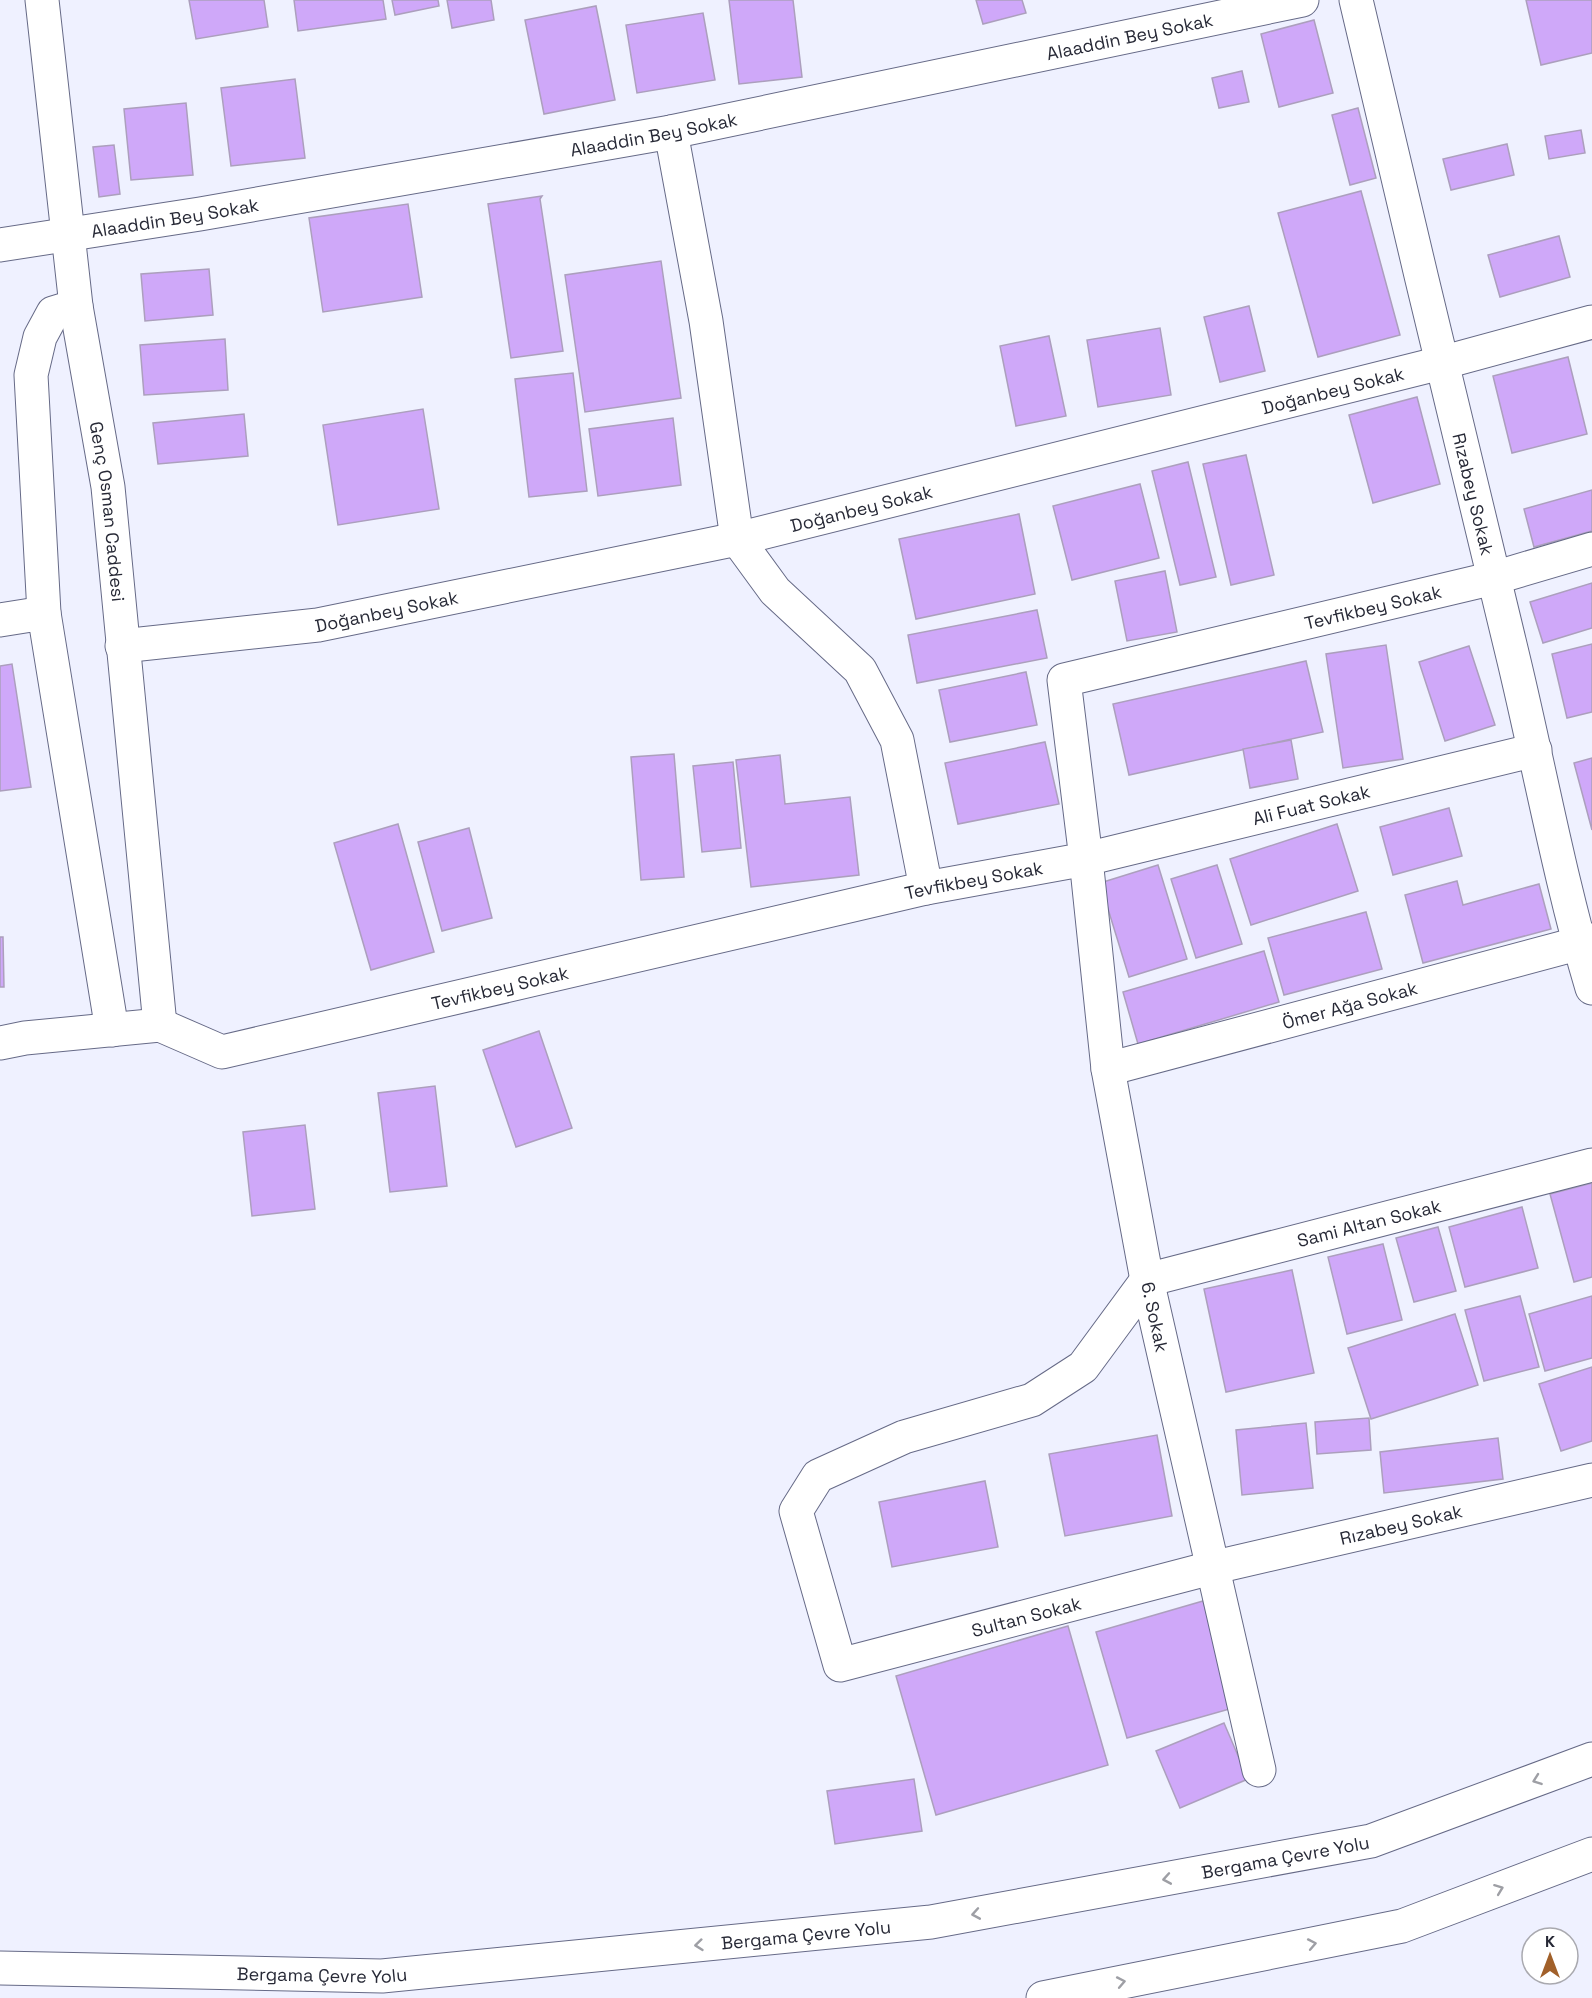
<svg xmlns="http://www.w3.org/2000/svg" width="1592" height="1998" font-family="'Space Grotesk',sans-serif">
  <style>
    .building { fill: #cfa8f9; stroke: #ac9fbd; stroke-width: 1.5 }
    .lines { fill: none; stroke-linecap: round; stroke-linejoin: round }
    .street-casing { stroke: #666a87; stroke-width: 35 }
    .secondary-casing { stroke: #666a87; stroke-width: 35 }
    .highway-casing { stroke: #666a87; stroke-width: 35 }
    .street { stroke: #fff; stroke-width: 33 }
    .secondary { stroke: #fff; stroke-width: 33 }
    .highway { stroke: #fff; stroke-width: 33 }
    .oneway { stroke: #9e9fa5 }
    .labels { text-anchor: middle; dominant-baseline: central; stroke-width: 4.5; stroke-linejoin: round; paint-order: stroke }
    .street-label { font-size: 18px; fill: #272936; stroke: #fff }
  </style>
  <rect width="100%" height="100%" fill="#eff1ff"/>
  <g class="building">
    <path d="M189 0H264L268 27 196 39Z"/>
    <path d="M294 0H383L386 19 298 31Z"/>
    <path d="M392 0H438L439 6 395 15Z"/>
    <path d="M447 0H491L494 20 452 28Z"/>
    <path d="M729 0H793L802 77 739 84Z"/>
    <path d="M976 0H1022L1026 13 983 24Z"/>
    <path d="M1526 0H1592V53L1541 65Z"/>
    <path d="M596 6 615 100 544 114 525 20Z"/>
    <path d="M703 13 715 80 637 93 626 25Z"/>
    <path d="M1314 20 1333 93 1279 107 1261 34Z"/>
    <path d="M1242 71 1249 102 1219 108 1212 78Z"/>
    <path d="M295 79 305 158 231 166 221 88Z"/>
    <path d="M186 103 193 175 131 180 124 109Z"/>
    <path d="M1358 108 1376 178 1350 185 1332 115Z"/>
    <path d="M1581 130 1585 153 1549 159 1545 136Z"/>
    <path d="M1507 144 1514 175 1451 190 1443 159Z"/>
    <path d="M114 145 120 194 99 197 93 147Z"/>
    <path d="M1361 191 1400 335 1318 357 1278 213Z"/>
    <path d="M542 196 540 199 563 351 511 358 488 204Z"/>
    <path d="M408 204 422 297 323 312 309 218Z"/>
    <path d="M1559 236 1570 277 1500 297 1488 255Z"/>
    <path d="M661 261 681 398 585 412 565 275Z"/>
    <path d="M209 269 213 315 145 321 141 274Z"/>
    <path d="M1249 306 1265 371 1220 382 1204 317Z"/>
    <path d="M1160 328 1171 395 1098 407 1087 340Z"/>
    <path d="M1049 336 1066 416 1016 426 1000 346Z"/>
    <path d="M225 339 228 390 144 395 140 345Z"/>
    <path d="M1568 357 1587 434 1512 453 1493 376Z"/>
    <path d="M573 373 587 491 529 497 515 379Z"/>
    <path d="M1417 397 1440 484 1373 503 1349 415Z"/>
    <path d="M423 409 439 509 338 525 323 425Z"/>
    <path d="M244 414 248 456 158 464 153 423Z"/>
    <path d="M673 418 681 485 598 496 589 429Z"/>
    <path d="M1246 455 1274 575 1231 585 1203 464Z"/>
    <path d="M1188 462 1216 577 1180 585 1152 471Z"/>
    <path d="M1140 484 1159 558 1072 580 1053 506Z"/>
    <path d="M1592 490V531L1534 547 1524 509Z"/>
    <path d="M1019 514 1035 594 916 619 899 539Z"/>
    <path d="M1165 571 1177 632 1127 641 1115 581Z"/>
    <path d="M1592 583V628L1543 643 1530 602Z"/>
    <path d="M1037 610 1047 658 917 683 908 635Z"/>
    <path d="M1592 644V712L1567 718 1552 654Z"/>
    <path d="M1386 645 1403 759 1343 768 1326 654Z"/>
    <path d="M1469 646 1495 725 1445 741 1419 662Z"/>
    <path d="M1306 661 1323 732 1129 775 1113 704Z"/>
    <path d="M12 664 31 787 0 791V666Z"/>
    <path d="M1026 672 1037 725 950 742 939 690Z"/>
    <path d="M1291 740 1298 779 1250 788 1243 749Z"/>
    <path d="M1045 742 1059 804 958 824 945 763Z"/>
    <path d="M674 754 684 877 641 880 631 757Z"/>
    <path d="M780 755 785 804 850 797 859 875 751 887 736 760Z"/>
    <path d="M1592 758V830L1574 763Z"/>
    <path d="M733 762 741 848 702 852 693 766Z"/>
    <path d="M1449 808 1462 856 1393 875 1380 827Z"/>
    <path d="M398 824 434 952 371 970 334 843Z"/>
    <path d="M1337 824 1358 891 1251 925 1230 859Z"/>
    <path d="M469 828 492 918 442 931 418 842Z"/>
    <path d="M1158 865 1187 959 1129 977 1100 883Z"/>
    <path d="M1217 865 1242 944 1196 958 1171 879Z"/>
    <path d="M1457 881 1463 905 1539 884 1551 929 1423 963 1405 895Z"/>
    <path d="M1366 912 1382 969 1284 995 1268 938Z"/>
    <path d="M0 937H3L4 987H0Z"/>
    <path d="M1264 951 1279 1002 1138 1044 1123 992Z"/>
    <path d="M539 1031 572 1128 516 1147 483 1050Z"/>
    <path d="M435 1086 447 1186 390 1192 378 1093Z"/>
    <path d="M305 1125 315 1209 252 1216 243 1132Z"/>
    <path d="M1592 1183V1277L1574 1282 1550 1194Z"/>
    <path d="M1522 1207 1538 1268 1465 1287 1449 1227Z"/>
    <path d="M1438 1227 1456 1291 1414 1302 1396 1238Z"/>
    <path d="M1383 1244 1402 1320 1347 1334 1328 1257Z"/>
    <path d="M1292 1270 1314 1373 1226 1392 1204 1289Z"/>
    <path d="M1520 1296 1539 1367 1484 1381 1465 1310Z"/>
    <path d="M1592 1296V1358L1545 1371 1529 1314Z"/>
    <path d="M1455 1314 1478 1385 1371 1419 1348 1348Z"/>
    <path d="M1592 1367V1441L1561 1451 1539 1384Z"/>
    <path d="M1369 1418 1371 1450 1317 1454 1315 1422Z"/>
    <path d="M1306 1423 1313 1488 1242 1495 1236 1430Z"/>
    <path d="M1157 1435 1172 1516 1065 1536 1049 1454Z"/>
    <path d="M1498 1438 1503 1479 1384 1493 1380 1452Z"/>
    <path d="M985 1481 998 1547 892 1567 879 1502Z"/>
    <path d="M1203 1601 1233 1708 1127 1738 1096 1632Z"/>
    <path d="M1068 1626 1108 1765 936 1815 896 1676Z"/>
    <path d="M1224 1723 1248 1779 1180 1808 1156 1751Z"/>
    <path d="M914 1779 922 1831 835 1844 827 1791Z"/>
  </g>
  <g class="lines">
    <defs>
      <g id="street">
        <path id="s1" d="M1356 0C1407 221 1461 440 1514 661 1540 770 1560 881 1592 988"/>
        <path d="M671 132 706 321 737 539 775 591 860 670 897 740 926 888"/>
        <path id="s2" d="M0 245 200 214 671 132 1302 0"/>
        <path d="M44 613 31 375 40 337 53 313 76 306"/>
        <path d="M0 620 44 613 112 1030"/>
        <path id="s3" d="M122 646 318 625 737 539 1441 363 1592 322"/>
        <path id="s4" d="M0 1043 25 1038 160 1025 222 1052 926 888 1086 859 1064 680 1494 578 1592 549"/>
        <path id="s5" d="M1108 1069 1592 940"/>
        <path id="s6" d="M1592 1165 1147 1280 1083 1367 1032 1400 904 1437 818 1476 796 1511 840 1665 1211 1568 1592 1480"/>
        <path id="s7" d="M1259 1770 1147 1280 1108 1069 1086 859 1535 750"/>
      </g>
      <g id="secondary">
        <path id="s8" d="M42 0 76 306 108 487 160 1025"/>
      </g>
      <g id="highway">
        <path id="s9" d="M0 1968 382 1976 931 1922 1371 1841 1592 1759"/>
        <path d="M1043 1998 1402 1926 1592 1854"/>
      </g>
    </defs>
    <use href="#street" class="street-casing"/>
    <use href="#secondary" class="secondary-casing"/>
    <use href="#highway" class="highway-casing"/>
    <use href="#street" class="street"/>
    <use href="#secondary" class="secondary"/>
    <use href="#highway" class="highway"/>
  </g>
  <defs><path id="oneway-chevron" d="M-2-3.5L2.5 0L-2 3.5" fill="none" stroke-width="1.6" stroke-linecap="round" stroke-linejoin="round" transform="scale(1.5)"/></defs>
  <g class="oneway">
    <use href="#oneway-chevron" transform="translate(1537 1780) rotate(160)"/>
    <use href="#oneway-chevron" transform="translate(1167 1879) rotate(170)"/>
    <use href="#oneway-chevron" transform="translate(1499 1889) rotate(-21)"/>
    <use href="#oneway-chevron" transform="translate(976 1914) rotate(170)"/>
    <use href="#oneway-chevron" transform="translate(1312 1944) rotate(-11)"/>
    <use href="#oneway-chevron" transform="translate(699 1945) rotate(174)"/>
    <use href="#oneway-chevron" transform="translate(1121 1982) rotate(-11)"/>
  </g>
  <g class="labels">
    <g class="street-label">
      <text stroke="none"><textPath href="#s2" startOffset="1149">Alaaddin Bey Sokak</textPath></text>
      <text stroke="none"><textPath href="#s2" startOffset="663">Alaaddin Bey Sokak</textPath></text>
      <text stroke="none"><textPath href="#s2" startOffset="177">Alaaddin Bey Sokak</textPath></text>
      <text stroke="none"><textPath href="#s3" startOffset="1239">Doğanbey Sokak</textPath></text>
      <text stroke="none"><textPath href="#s1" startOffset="508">Rızabey Sokak</textPath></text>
      <text stroke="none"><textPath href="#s3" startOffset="753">Doğanbey Sokak</textPath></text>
      <text stroke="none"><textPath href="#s8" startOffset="516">Genç Osman Caddesi</textPath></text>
      <text stroke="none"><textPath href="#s4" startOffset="1612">Tevfikbey Sokak</textPath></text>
      <text stroke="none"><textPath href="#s3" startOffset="267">Doğanbey Sokak</textPath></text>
      <text stroke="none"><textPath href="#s7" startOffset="1160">Ali Fuat Sokak</textPath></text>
      <text stroke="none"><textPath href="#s4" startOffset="1000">Tevfikbey Sokak</textPath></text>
      <text stroke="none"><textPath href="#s4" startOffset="514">Tevfikbey Sokak</textPath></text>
      <text stroke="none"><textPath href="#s5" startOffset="250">Ömer Ağa Sokak</textPath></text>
      <text transform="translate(1369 1223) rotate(-14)">Sami Altan Sokak</text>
      <text transform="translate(1155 1317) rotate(78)">6. Sokak</text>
      <text stroke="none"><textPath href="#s6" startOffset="1636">Rızabey Sokak</textPath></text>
      <text stroke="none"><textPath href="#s6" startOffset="1250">Sultan Sokak</textPath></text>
      <text stroke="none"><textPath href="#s9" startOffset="1294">Bergama Çevre Yolu</textPath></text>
      <text stroke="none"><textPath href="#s9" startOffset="808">Bergama Çevre Yolu</textPath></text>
      <text stroke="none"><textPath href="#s9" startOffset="322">Bergama Çevre Yolu</textPath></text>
    </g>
  </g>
  <g transform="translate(1550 1956)"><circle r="28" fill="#ffffff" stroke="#a9a9af" stroke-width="1.5"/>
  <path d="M0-4.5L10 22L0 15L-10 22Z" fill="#a1602a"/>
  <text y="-9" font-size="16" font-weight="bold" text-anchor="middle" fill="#272936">K</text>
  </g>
</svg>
